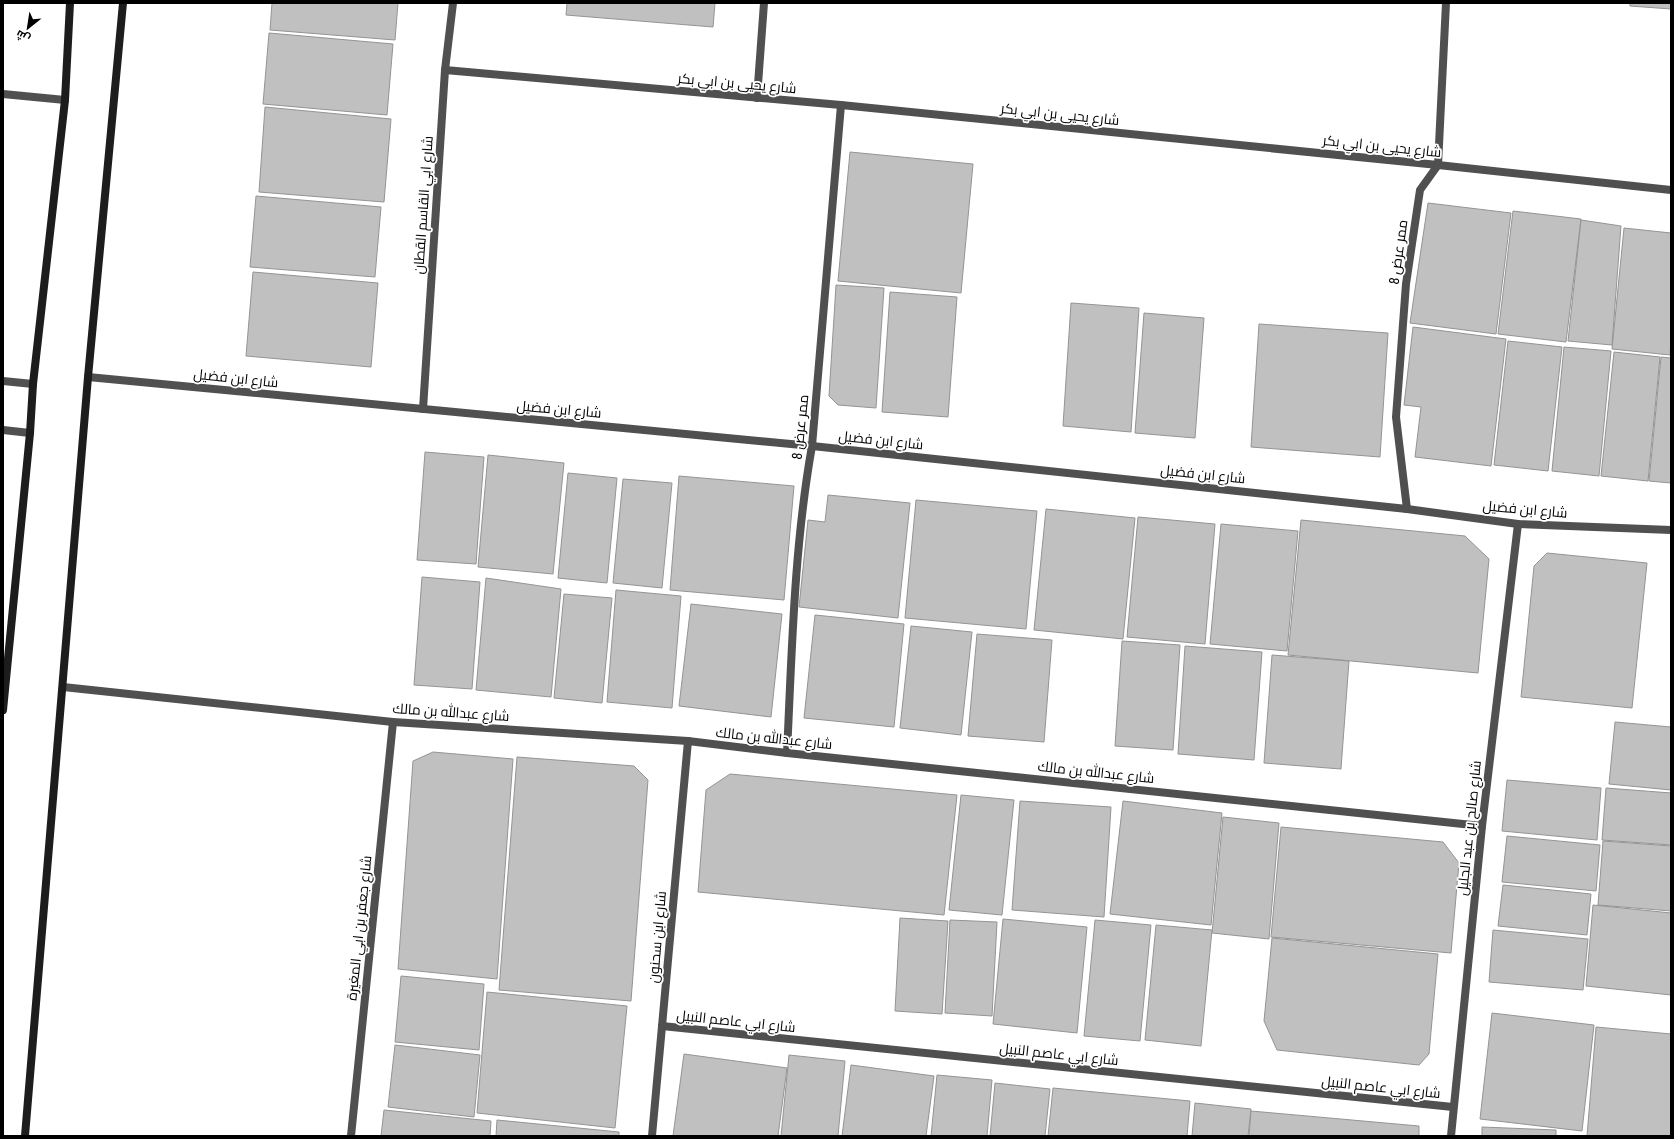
<svg xmlns="http://www.w3.org/2000/svg" width="1674" height="1139" font-family="'Roboto Condensed',Cairo,sans-serif">
  <style>
    .building { fill: #c0c0c0; stroke: #949494 }
    .lines { fill: none; stroke-linecap: round; stroke-linejoin: round }
    .street { stroke: #505050; stroke-width: 8 }
    .secondary { stroke: #1d1d1d; stroke-width: 8 }
    .labels { text-anchor: middle; dominant-baseline: central; stroke-width: 3.5; stroke-linejoin: round; paint-order: stroke }
    .street-label { font-size: 14px; fill: #000; stroke: #fff }
  </style>
  <rect width="100%" height="100%" fill="#fff"/>
  <g class="building">
    <path d="M272 3H398L395 40 270 30Z"/>
    <path d="M567 3H715L713 27 566 15Z"/>
    <path d="M1630 3H1671V9L1630 6Z"/>
    <path d="M269 33 393 44 387 115 263 104Z"/>
    <path d="M265 107 391 119 384 202 259 192Z"/>
    <path d="M850 152 973 164 961 293 838 281Z"/>
    <path d="M256 196 381 207 375 277 250 267Z"/>
    <path d="M1428 203 1511 213 1496 334 1410 323Z"/>
    <path d="M1513 211 1581 219 1566 342 1498 334Z"/>
    <path d="M1581 220 1621 226 1612 345 1568 341Z"/>
    <path d="M1624 228 1671 233V342L1670 355 1612 349Z"/>
    <path d="M253 272 378 283 371 367 246 356Z"/>
    <path d="M836 285 884 288 876 408 838 405 829 396Z"/>
    <path d="M890 292 957 297 948 417 882 412Z"/>
    <path d="M1071 303 1139 308 1131 432 1063 426Z"/>
    <path d="M1144 313 1204 318 1195 438 1135 433Z"/>
    <path d="M1259 324 1388 333 1380 457 1251 447Z"/>
    <path d="M1413 327 1506 339 1491 466 1415 457 1421 407 1404 405Z"/>
    <path d="M1508 341 1562 347 1548 471 1494 465Z"/>
    <path d="M1564 347 1611 351 1599 476 1552 471Z"/>
    <path d="M1614 352 1660 357 1648 481 1601 476Z"/>
    <path d="M1661 357 1671 358V483L1649 481Z"/>
    <path d="M425 452 484 457 476 564 417 560Z"/>
    <path d="M488 455 564 463 553 574 478 567Z"/>
    <path d="M568 473 617 478 607 583 558 578Z"/>
    <path d="M679 476 794 486 784 600 670 590Z"/>
    <path d="M623 479 672 483 662 588 613 583Z"/>
    <path d="M828 495 910 503 898 618 799 607 808 520 825 522Z"/>
    <path d="M916 500 1037 511 1026 629 905 618Z"/>
    <path d="M1046 509 1135 518 1123 639 1034 630Z"/>
    <path d="M1138 517 1215 524 1205 644 1127 637Z"/>
    <path d="M1301 520 1465 536 1489 559 1478 673 1288 655Z"/>
    <path d="M1221 524 1298 531 1287 651 1210 644Z"/>
    <path d="M1547 553 1647 563 1632 708 1521 697 1534 566Z"/>
    <path d="M422 577 480 582 472 689 414 685Z"/>
    <path d="M486 578 561 589 551 697 476 690Z"/>
    <path d="M616 590 681 596 672 708 607 702Z"/>
    <path d="M564 594 612 598 602 703 554 698Z"/>
    <path d="M691 604 782 614 771 717 679 706Z"/>
    <path d="M815 615 904 624 894 727 804 718Z"/>
    <path d="M911 626 972 632 961 735 900 728Z"/>
    <path d="M977 634 1052 640 1044 742 968 736Z"/>
    <path d="M1122 641 1180 645 1173 750 1115 746Z"/>
    <path d="M1185 646 1262 652 1254 760 1178 754Z"/>
    <path d="M1272 655 1349 661 1341 769 1264 763Z"/>
    <path d="M1615 722 1671 727V790L1609 784Z"/>
    <path d="M433 752 513 759 497 979 398 969 413 761Z"/>
    <path d="M517 757 634 766 648 780 631 1001 499 990Z"/>
    <path d="M730 774 957 795 944 915 698 892 706 790Z"/>
    <path d="M1507 780 1601 788 1597 840 1502 831Z"/>
    <path d="M1606 788 1671 793V845L1602 840Z"/>
    <path d="M961 795 1014 800 1002 915 949 910Z"/>
    <path d="M1020 801 1111 807 1104 917 1012 910Z"/>
    <path d="M1123 801 1222 813 1211 925 1110 914Z"/>
    <path d="M1223 817 1279 823 1269 939 1212 933Z"/>
    <path d="M1281 827 1443 842 1459 863 1451 953 1271 937Z"/>
    <path d="M1507 836 1600 845 1596 891 1502 882Z"/>
    <path d="M1603 841 1671 846V911L1598 905Z"/>
    <path d="M1503 885 1591 894 1587 935 1498 926Z"/>
    <path d="M1593 905 1671 913V995L1586 986Z"/>
    <path d="M900 918 948 921 942 1014 895 1011Z"/>
    <path d="M1003 919 1087 927 1077 1033 993 1024Z"/>
    <path d="M950 920 997 922 992 1016 945 1013Z"/>
    <path d="M1095 920 1151 925 1140 1041 1084 1036Z"/>
    <path d="M1156 925 1212 930 1201 1046 1145 1040Z"/>
    <path d="M1493 930 1588 939 1583 990 1489 982Z"/>
    <path d="M1272 938 1438 954 1429 1054 1419 1065 1277 1050 1264 1021Z"/>
    <path d="M401 976 484 984 479 1050 395 1042Z"/>
    <path d="M487 992 627 1006 615 1128 477 1113Z"/>
    <path d="M1492 1013 1594 1025 1582 1131 1480 1119Z"/>
    <path d="M1596 1027 1671 1034V1136H1587Z"/>
    <path d="M395 1045 480 1055 474 1117 388 1107Z"/>
    <path d="M684 1054 787 1068 778 1136H673Z"/>
    <path d="M789 1055 845 1061 838 1136H781Z"/>
    <path d="M851 1065 934 1076 926 1136H842Z"/>
    <path d="M937 1075 992 1080 987 1136H931Z"/>
    <path d="M995 1083 1050 1089 1045 1136H990Z"/>
    <path d="M1053 1088 1190 1101 1187 1136H1048Z"/>
    <path d="M1195 1103 1251 1109 1248 1136H1192Z"/>
    <path d="M384 1110 491 1121 490 1136H381Z"/>
    <path d="M1251 1111 1419 1126V1136H1249Z"/>
    <path d="M497 1120 619 1132V1136H496Z"/>
    <path d="M1482 1127 1556 1130V1136H1482Z"/>
  </g>
  <g class="lines">
    <g class="street">
      <path d="M445 70 841 105 1438 165 1671 190"/>
      <path d="M3 94 65 100"/>
      <path d="M757 98 764 3"/>
      <path d="M88 377 812 446 1407 509 1518 524 1671 530"/>
      <path d="M3 381 33 384"/>
      <path d="M423 409 445 70 453 3"/>
      <path d="M3 430 30 433"/>
      <path d="M1407 509 1396 417 1406 284 1420 190 1438 165 1446 3"/>
      <path d="M63 687 393 722 688 741 787 753 1482 826"/>
      <path d="M787 753C792 650 794 547 812 446L841 105"/>
      <path d="M662 1026 1453 1107"/>
      <path d="M351 1136 393 722"/>
      <path d="M652 1136 688 741"/>
      <path d="M1451 1136 1482 826 1518 524"/>
    </g>
    <g class="secondary">
      <path d="M3 710 30 433 33 384 65 100 70 3"/>
      <path d="M25 1136 88 377 123 3"/>
    </g>
  </g>
  <g class="labels">
    <g class="street-label">
      <text transform="translate(737 83) rotate(5)">شارع يحيى بن ابي بكر</text>
      <text transform="translate(1060 114) rotate(6)">شارع يحيى بن ابي بكر</text>
      <text transform="translate(1382 146) rotate(6)">شارع يحيى بن ابي بكر</text>
      <text transform="translate(423 205) rotate(-86)">شارع ابي القاسم القطان</text>
      <text transform="translate(1398 252) rotate(-82)">ممر عرض 8</text>
      <text transform="translate(236 378) rotate(6)">شارع ابن فضيل</text>
      <text transform="translate(559 409) rotate(5)">شارع ابن فضيل</text>
      <text transform="translate(800 427) rotate(-84)">ممر عرض 8</text>
      <text transform="translate(881 440) rotate(6)">شارع ابن فضيل</text>
      <text transform="translate(1203 474) rotate(6)">شارع ابن فضيل</text>
      <text transform="translate(1525 509) rotate(5)">شارع ابن فضيل</text>
      <text transform="translate(451 712) rotate(4)">شارع عبدالله بن مالك</text>
      <text transform="translate(774 738) rotate(6)">شارع عبدالله بن مالك</text>
      <text transform="translate(1096 772) rotate(6)">شارع عبدالله بن مالك</text>
      <text transform="translate(1469 828) rotate(-84)">شارع صالح بن عبد الجليل</text>
      <text transform="translate(359 928) rotate(-84)">شارع جعفر بن ابي المغيرة</text>
      <text transform="translate(657 937) rotate(-85)">شارع ابن سحنون</text>
      <text transform="translate(736 1021) rotate(6)">شارع ابي عاصم النبيل</text>
      <text transform="translate(1059 1054) rotate(6)">شارع ابي عاصم النبيل</text>
      <text transform="translate(1381 1087) rotate(6)">شارع ابي عاصم النبيل</text>
    </g>
  </g>
  <rect width="1674" height="1139" fill="none" stroke="#000000" stroke-width="8"/>
  <g transform="translate(28 28) rotate(210)" stroke="#ffffff" stroke-width="3" paint-order="stroke">
  <path d="M0-3L7 15L0 10L-7 15Z" fill="#000000"/>
  <text y="-6" font-size="11" font-weight="bold" text-anchor="middle" fill="#000000">ش</text>
  </g>
</svg>
